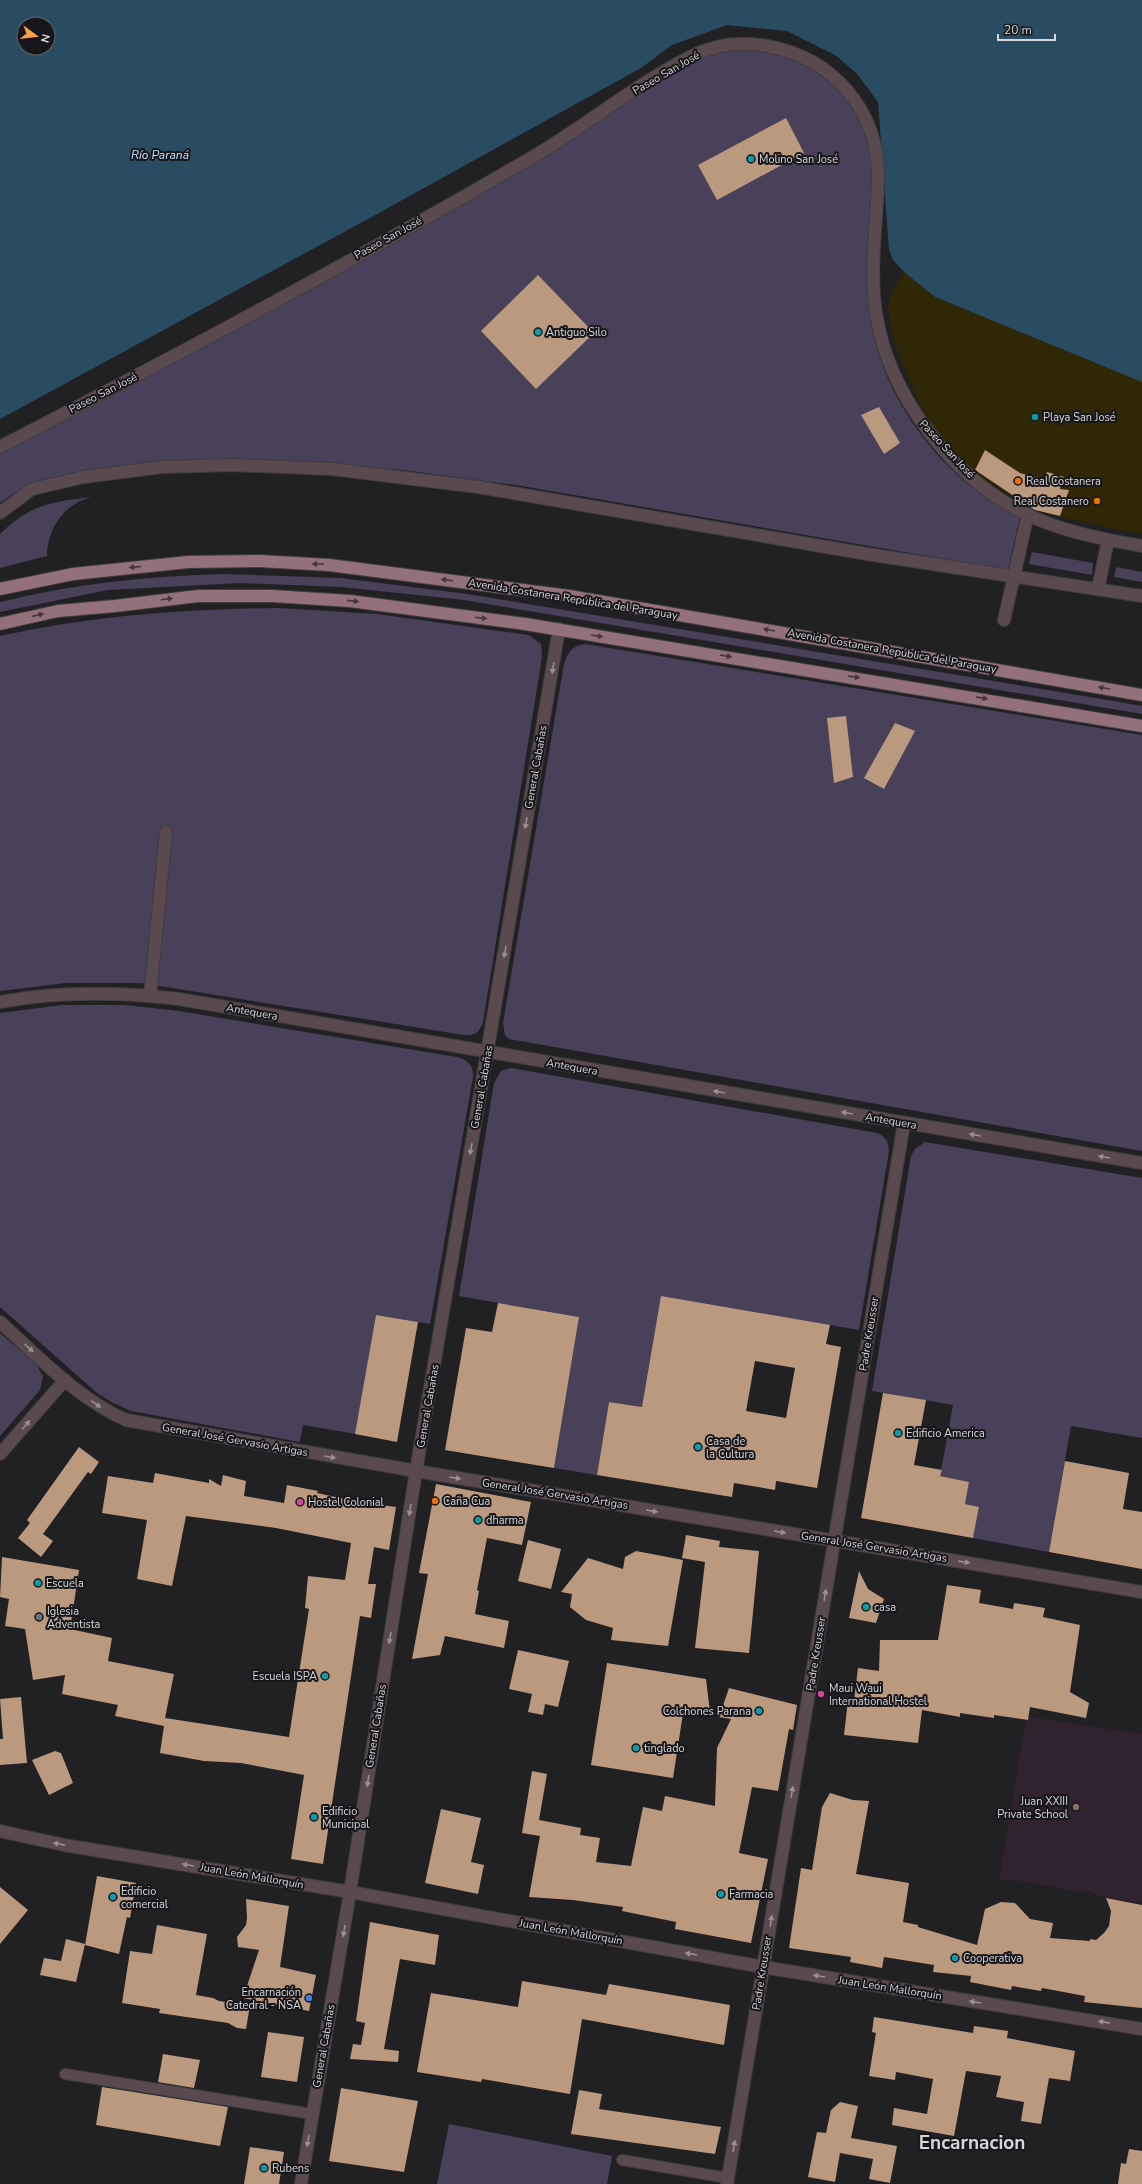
<svg xmlns="http://www.w3.org/2000/svg" width="1142" height="2184" font-family="'Nunito Sans',sans-serif">
  <style>
    .education { fill: #30222f }
    .green { fill: #49405a }
    .sand { fill: #2f2706 }
    .water { fill: #2a4c62; fill-rule: evenodd }
    .building { fill: #bb997f; fill-rule: evenodd }
    .lines { fill: none; stroke-linecap: round; stroke-linejoin: round }
    .lane-casing { stroke: #3e3d40; stroke-width: 12 }
    .street-casing { stroke: #3e3d40; stroke-width: 14 }
    .primary-casing { stroke: #3e3d40; stroke-width: 14 }
    .lane { stroke: #5a494e; stroke-width: 10 }
    .street { stroke: #5a494e; stroke-width: 12 }
    .primary { stroke: #94707a; stroke-width: 12 }
    .oneway { fill: #43363c }
    .oneway2 { fill: #989093 }
    .culture-dot { fill: #0f9aa8; stroke: #17161a; stroke-width: 1.5 }
    .food-dot { fill: #e8710a; stroke: #17161a; stroke-width: 1.5 }
    .hotel-dot { fill: #d1479c; stroke: #17161a; stroke-width: 1.5 }
    .worship-dot { fill: #6b7280; stroke: #17161a; stroke-width: 1.5 }
    .education-dot { fill: #8d6e63; stroke: #17161a; stroke-width: 1.5 }
    .shop-dot { fill: #3f7fe0; stroke: #17161a; stroke-width: 1.5 }
    .labels { text-anchor: middle; dominant-baseline: central; stroke-width: 4; stroke-linejoin: round; paint-order: stroke }
    .street-label { font-size: 11px; fill: #d7d6d8; stroke: #17161a }
    .poi-label { font-size: 11px; fill: #d7d6d8; stroke: #17161a; text-anchor: start }
    .water-label { font-size: 12px; font-style: italic; fill: #c0e4fd; stroke: #17161a }
    .town-label { font-size: 19px; font-weight: bold; fill: #d7d6d8; stroke: #17161a }
  </style>
  <rect width="100%" height="100%" fill="#212023"/>
  <path class="education" d="M1026 1716 1142 1734V1903L1103 1897 1088 1891 1079 1892 1027 1882 999 1879Z"/>
  <g class="green">
    <path d="M744 49C803 52 860 90 870 151 873 173 871 196 870 217 868 253 866 290 872 326 884 402 949 486 1020 516L1008 570 522 486 403 470 293 462 157 464 105 468 44 479 18 491 0 503V454L265 314 430 220 692 62 713 54Z"/>
    <path d="M92 497C65 503 47 528 47 556L0 568V534C31 504 51 502 92 497Z"/>
    <path d="M1032 552 1093 563 1092 575 1029 564Z"/>
    <path d="M1116 567 1142 572V582L1114 577Z"/>
    <path d="M223 574 341 578 467 594 1114 701 1142 706V714L464 600 341 587 240 583 108 590 0 612V602C73 584 148 576 223 574Z"/>
    <path d="M279 608 377 614 529 635 541 644 542 657 483 1022C480 1032 475 1036 464 1035L141 983H66L0 991V636C92 616 184 609 279 608Z"/>
    <path d="M585 644 1142 735V1151L509 1039 505 1035 503 1023 564 664C568 652 572 646 585 644Z"/>
    <path d="M62 1005H125L179 1011 457 1057C467 1060 474 1065 473 1077L430 1324 376 1315 356 1434 303 1425 300 1442 131 1411 113 1403 97 1393 0 1307V1013Z"/>
    <path d="M511 1068 877 1133C886 1137 888 1141 889 1151L859 1330 830 1325 642 1407 609 1402 597 1475 554 1468 579 1317 459 1296 494 1083 501 1071Z"/>
    <path d="M925 1142 1142 1178V1438L1071 1426 1049 1552 973 1538 979 1507 965 1504 969 1482 940 1476 953 1405 872 1391 911 1156 915 1149Z"/>
    <path d="M0 1333 37 1365 43 1377 40 1390 0 1436Z"/>
    <path d="M449 2124 612 2156 607 2184H437Z"/>
  </g>
  <path class="sand" d="M904 272 935 297 1142 382V534C1113 528 1082 523 1053 515 1011 502 968 470 940 436 926 420 917 397 908 377 900 360 886 321 889 302 891 292 899 280 904 272Z"/>
  <path class="water" d="M0 0H1142V382L935 297 904 272 893 260 889 249 878 102 858 75 837 56 787 31 727 25 672 45 641 68 368 219 0 419ZM24 24H48V48H24Z"/>
  <g class="building">
    <path d="M786 118 804 153 717 200 698 165Z"/>
    <path d="M538 275 594 333 536 389 481 331Z"/>
    <path d="M879 407 900 443 884 454 861 415Z"/>
    <path d="M985 450 1020 473 1045 480 1047 472 1064 477 1060 489 1069 490 1060 516 1035 510 975 470Z"/>
    <path d="M846 716 853 777 834 783 827 718Z"/>
    <path d="M895 723 915 731 884 789 864 778Z"/>
    <path d="M661 1296 830 1325 826 1344 841 1347 817 1488 776 1481 775 1490 734 1483 732 1497 597 1475 609 1402 642 1407ZM755 1361 795 1368 786 1418 746 1411Z"/>
    <path d="M498 1303 579 1317 554 1468 445 1450 466 1328 492 1332Z"/>
    <path d="M376 1315 418 1322 397 1442 355 1434Z"/>
    <path d="M883 1393 926 1400 914 1465 942 1470 940 1476 969 1482 965 1504 979 1507 973 1538 861 1518Z"/>
    <path d="M79 1447 99 1462 91 1474 88 1472 43 1534 53 1541 41 1557 18 1538 30 1523 27 1520Z"/>
    <path d="M1065 1461 1129 1473 1123 1509 1142 1512V1569L1049 1552Z"/>
    <path d="M155 1473 209 1483V1479L221 1486 223 1475 246 1481 244 1496 284 1503 287 1485 318 1491 317 1493 358 1502 396 1507 389 1550 374 1547 368 1584H376L371 1618 360 1616 323 1864 291 1859 304 1775 241 1763 204 1761 160 1753 164 1726 115 1716 118 1705 62 1694 65 1675 33 1680 25 1629 5 1626 9 1599 0 1597 2 1557 79 1570 70 1629 112 1638 108 1661 174 1674 165 1718 289 1737 309 1609 305 1608 308 1576 345 1580 351 1543 276 1528 186 1516 172 1586 137 1579 147 1520 102 1513 108 1476 153 1483Z"/>
    <path d="M436 1484 531 1502 522 1545 487 1538 477 1590 479 1591 475 1614 509 1621 504 1648 445 1636 440 1655 412 1659 428 1574 419 1573Z"/>
    <path d="M686 1535 720 1541 719 1547 759 1551 749 1653 695 1648 705 1562 682 1558Z"/>
    <path d="M528 1540 561 1549 551 1589 518 1581Z"/>
    <path d="M636 1551 683 1560 668 1646 611 1640 613 1628 586 1620 570 1607 572 1594 561 1592 588 1558 623 1569 625 1557Z"/>
    <path d="M859 1571 868 1589 884 1599 876 1623 849 1618Z"/>
    <path d="M947 1585 981 1590 979 1603 1013 1609 1014 1603 1045 1608 1043 1617 1080 1625 1070 1692 1089 1703 1086 1718 1030 1707 1028 1720 994 1715V1718L960 1713V1717L922 1710 918 1743 844 1735 848 1700 854 1701 858 1668 879 1671 880 1640H938Z"/>
    <path d="M518 1650 569 1661 558 1707 545 1704 543 1715 528 1712 532 1694 509 1689Z"/>
    <path d="M607 1663 706 1679 710 1712 684 1707 673 1778 591 1765Z"/>
    <path d="M729 1688 797 1705 793 1730 789 1729 778 1791 752 1787 739 1853 768 1859 751 1943 675 1929 676 1922 622 1911 623 1907 573 1900 529 1897 540 1836 522 1833 532 1771 547 1774 539 1820 581 1828 580 1835 600 1838 596 1862 631 1866 643 1807 662 1811 665 1796 715 1806 717 1748 731 1719 719 1717Z"/>
    <path d="M21 1697 27 1763 0 1765V1739H3L0 1699Z"/>
    <path d="M55 1751 61 1753 73 1783 49 1795 32 1760Z"/>
    <path d="M830 1793 853 1800 869 1801 856 1874 909 1883 903 1922 918 1925V1927L977 1945 985 1909 1001 1902 1015 1903 1030 1919 1053 1923 1050 1938 1090 1941V1939L1096 1940 1104 1933 1109 1926 1111 1911 1106 1898 1142 1905V2008L1084 2002 1085 1996 1042 1988 1041 1991 1012 1986 1011 1990 970 1982 971 1976 933 1972 934 1965 884 1957 882 1968 850 1962 851 1957 789 1948 801 1868 812 1870 822 1807Z"/>
    <path d="M441 1809 481 1818 471 1862 484 1865 478 1894 425 1883Z"/>
    <path d="M97 1876 136 1883 130 1918 127 1917 119 1954 85 1945Z"/>
    <path d="M0 1887 28 1910 0 1944Z"/>
    <path d="M246 1899 289 1906 280 1967 316 1975 309 2011 243 1998 259 1950 238 1947 237 1937 246 1925 247 1918Z"/>
    <path d="M370 1922 439 1935 435 1965 400 1959 384 2049 399 2051 398 2062 350 2059 353 2044 361 2045 365 2023 356 2021Z"/>
    <path d="M157 1925 207 1934 196 1995 213 1998 219 2001 250 2005 246 2029 237 2028 228 2023 159 2013 160 2009 122 2003 130 1951 152 1954Z"/>
    <path d="M66 1939 85 1944 76 1982 40 1975 44 1958 61 1961Z"/>
    <path d="M522 1981 606 1995 609 1984 730 2005 724 2045 582 2019 570 2094 482 2079 481 2082 417 2072 431 1993 518 2007Z"/>
    <path d="M874 2017 973 2033 974 2026 1008 2031 1007 2038 1075 2051 1070 2081 1049 2078 1041 2124 1021 2121 1024 2102 996 2097 1001 2076 966 2071 954 2136 892 2125 894 2108 927 2114 933 2079 896 2072 895 2080 869 2076 876 2033 872 2032Z"/>
    <path d="M268 2032 304 2037 297 2082 261 2077Z"/>
    <path d="M163 2054 200 2060 194 2088 158 2082Z"/>
    <path d="M102 2087 228 2107 220 2146 96 2125Z"/>
    <path d="M341 2088 418 2101 404 2172 329 2161Z"/>
    <path d="M579 2090 602 2094 599 2109 721 2127 715 2154 571 2134Z"/>
    <path d="M840 2102 858 2106 851 2138 897 2146 890 2183 869 2179 873 2159 840 2153 835 2182 808 2177 817 2132 826 2133 831 2110Z"/>
    <path d="M250 2147 284 2152 279 2184H244Z"/>
    <path d="M1129 2149 1142 2151V2184H1118L1121 2163 1126 2164Z"/>
  </g>
  <g class="lines">
    <defs>
      <g id="lane">
        <path d="M65 2074 312 2114"/>
        <path d="M622 2160 728 2178"/>
      </g>
      <g id="street">
        <path d="M0 447C181 353 360 258 536 155 588 124 635 85 690 57 713 45 740 41 767 46 833 58 879 110 878 179 877 224 869 268 876 313 888 395 953 479 1028 515 1064 532 1103 539 1142 546"/>
        <path d="M0 513 32 489 84 477 162 467 233 465 332 469 478 487 867 554 1142 596"/>
        <path d="M1098 589 1108 540"/>
        <path d="M1004 620 1028 514"/>
        <path d="M150 996 166 832"/>
        <path d="M0 1002C59 991 119 992 179 999L1142 1163"/>
        <path d="M0 1322C39 1357 78 1399 126 1420L416 1471 1142 1592"/>
        <path d="M0 1454 65 1380"/>
        <path d="M0 1831 64 1845 350 1892 763 1967 1142 2029"/>
        <path d="M301 2184 350 1892 416 1471 559 629"/>
        <path d="M727 2184 904 1123"/>
      </g>
      <g id="primary">
        <path d="M0 589 73 574 188 562 260 561 329 565 569 596 1142 695"/>
        <path d="M0 624 58 611 115 606 198 596H272L350 601 525 624 1142 726"/>
      </g>
    </defs>
    <use href="#lane" class="lane-casing"/>
    <use href="#street" class="street-casing"/>
    <use href="#primary" class="primary-casing"/>
    <use href="#lane" class="lane"/>
    <use href="#street" class="street"/>
    <use href="#primary" class="primary"/>
  </g>
  <defs><path id="oneway-solid" d="M-6-.8H1V-3.2L6.5 0L1 3.2V.8H-6Z"/></defs>
  <g class="oneway">
    <use href="#oneway-solid" transform="translate(318 564) rotate(-177)"/>
    <use href="#oneway-solid" transform="translate(135 567) rotate(175)"/>
    <use href="#oneway-solid" transform="translate(447 580) rotate(-173)"/>
    <use href="#oneway-solid" transform="translate(167 599) rotate(-7)"/>
    <use href="#oneway-solid" transform="translate(353 601) rotate(6)"/>
    <use href="#oneway-solid" transform="translate(38 615) rotate(-13)"/>
    <use href="#oneway-solid" transform="translate(481 618) rotate(7)"/>
    <use href="#oneway-solid" transform="translate(769 630) rotate(-170)"/>
    <use href="#oneway-solid" transform="translate(597 636) rotate(9)"/>
    <use href="#oneway-solid" transform="translate(726 656) rotate(9)"/>
    <use href="#oneway-solid" transform="translate(854 677) rotate(9)"/>
    <use href="#oneway-solid" transform="translate(1104 688) rotate(-170)"/>
    <use href="#oneway-solid" transform="translate(982 698) rotate(9)"/>
  </g>
  <g class="oneway2">
    <use href="#oneway-solid" transform="translate(553 668) rotate(99)"/>
    <use href="#oneway-solid" transform="translate(526 823) rotate(100)"/>
    <use href="#oneway-solid" transform="translate(505 952) rotate(100)"/>
    <use href="#oneway-solid" transform="translate(719 1092) rotate(-170)"/>
    <use href="#oneway-solid" transform="translate(847 1113) rotate(-170)"/>
    <use href="#oneway-solid" transform="translate(975 1135) rotate(-170)"/>
    <use href="#oneway-solid" transform="translate(471 1149) rotate(100)"/>
    <use href="#oneway-solid" transform="translate(1104 1157) rotate(-170)"/>
    <use href="#oneway-solid" transform="translate(29 1348) rotate(41)"/>
    <use href="#oneway-solid" transform="translate(96 1404) rotate(34)"/>
    <use href="#oneway-solid" transform="translate(26 1425) rotate(-49)"/>
    <use href="#oneway-solid" transform="translate(330 1457) rotate(10)"/>
    <use href="#oneway-solid" transform="translate(455 1478) rotate(9)"/>
    <use href="#oneway-solid" transform="translate(410 1510) rotate(99)"/>
    <use href="#oneway-solid" transform="translate(652 1511) rotate(9)"/>
    <use href="#oneway-solid" transform="translate(780 1532) rotate(9)"/>
    <use href="#oneway-solid" transform="translate(964 1562) rotate(9)"/>
    <use href="#oneway-solid" transform="translate(825 1595) rotate(-81)"/>
    <use href="#oneway-solid" transform="translate(390 1638) rotate(99)"/>
    <use href="#oneway-solid" transform="translate(368 1781) rotate(99)"/>
    <use href="#oneway-solid" transform="translate(792 1792) rotate(-81)"/>
    <use href="#oneway-solid" transform="translate(59 1844) rotate(-169)"/>
    <use href="#oneway-solid" transform="translate(188 1865) rotate(-170)"/>
    <use href="#oneway-solid" transform="translate(771 1921) rotate(-81)"/>
    <use href="#oneway-solid" transform="translate(344 1931) rotate(100)"/>
    <use href="#oneway-solid" transform="translate(691 1954) rotate(-170)"/>
    <use href="#oneway-solid" transform="translate(819 1976) rotate(-171)"/>
    <use href="#oneway-solid" transform="translate(975 2002) rotate(-171)"/>
    <use href="#oneway-solid" transform="translate(1104 2022) rotate(-171)"/>
    <use href="#oneway-solid" transform="translate(308 2141) rotate(100)"/>
    <use href="#oneway-solid" transform="translate(734 2146) rotate(-81)"/>
  </g>
  <g class="culture-dot">
    <circle cx="751" cy="159" r="4"/>
    <circle cx="538" cy="332" r="4"/>
    <circle cx="1035" cy="417" r="4"/>
    <circle cx="898" cy="1433" r="4"/>
    <circle cx="698" cy="1447" r="4"/>
    <circle cx="478" cy="1520" r="4"/>
    <circle cx="38" cy="1583" r="4"/>
    <circle cx="866" cy="1607" r="4"/>
    <circle cx="325" cy="1676" r="4"/>
    <circle cx="759" cy="1711" r="4"/>
    <circle cx="636" cy="1748" r="4"/>
    <circle cx="314" cy="1817" r="4"/>
    <circle cx="721" cy="1894" r="4"/>
    <circle cx="113" cy="1897" r="4"/>
    <circle cx="955" cy="1958" r="4"/>
    <circle cx="264" cy="2168" r="4"/>
  </g>
  <g class="food-dot">
    <circle cx="1018" cy="481" r="4"/>
    <circle cx="1097" cy="501" r="4"/>
    <circle cx="435" cy="1501" r="4"/>
  </g>
  <g class="hotel-dot">
    <circle cx="300" cy="1502" r="4"/>
    <circle cx="821" cy="1694" r="4"/>
  </g>
  <circle class="worship-dot" cx="39" cy="1617" r="4"/>
  <circle class="education-dot" cx="1076" cy="1807" r="4"/>
  <circle class="shop-dot" cx="309" cy="1998" r="4"/>
  <g class="labels">
    <g class="street-label">
      <text transform="translate(666 73) rotate(-30)">Paseo San José</text>
      <text transform="translate(388 238) rotate(-29)">Paseo San José</text>
      <text transform="translate(103 393) rotate(-27)">Paseo San José</text>
      <text transform="translate(947 449) rotate(47)">Paseo San José</text>
      <text transform="translate(573 599) rotate(9)">Avenida Costanera República del Paraguay</text>
      <text transform="translate(892 651) rotate(10)">Avenida Costanera República del Paraguay</text>
      <text transform="translate(536 767) rotate(-80)">General Cabañas</text>
      <text transform="translate(252 1012) rotate(10)">Antequera</text>
      <text transform="translate(572 1067) rotate(10)">Antequera</text>
      <text transform="translate(482 1087) rotate(-80)">General Cabañas</text>
      <text transform="translate(891 1121) rotate(10)">Antequera</text>
      <text transform="translate(869 1334) rotate(-81)">Padre Kreusser</text>
      <text transform="translate(428 1406) rotate(-80)">General Cabañas</text>
      <text transform="translate(235 1440) rotate(10)">General José Gervasio Artigas</text>
      <text transform="translate(555 1494) rotate(9)">General José Gervasio Artigas</text>
      <text transform="translate(874 1547) rotate(9)">General José Gervasio Artigas</text>
      <text transform="translate(816 1654) rotate(-81)">Padre Kreusser</text>
      <text transform="translate(376 1726) rotate(-81)">General Cabañas</text>
      <text transform="translate(252 1876) rotate(10)">Juan León Mallorquín</text>
      <text transform="translate(571 1932) rotate(10)">Juan León Mallorquín</text>
      <text transform="translate(762 1973) rotate(-81)">Padre Kreusser</text>
      <text transform="translate(890 1988) rotate(9)">Juan León Mallorquín</text>
      <text transform="translate(324 2046) rotate(-80)">General Cabañas</text>
    </g>
    <g class="poi-label">
      <text x="759" y="159">Molino San José</text>
      <text x="546" y="332">Antiguo Silo</text>
      <text x="1043" y="417">Playa San José</text>
      <text x="1026" y="481">Real Costanera</text>
      <text x="1089" y="501" text-anchor="end">Real Costanero</text>
      <text x="906" y="1433">Edificio America</text>
      <text x="706" y="1441">Casa de<tspan x="706" dy="13">la Cultura</tspan></text>
      <text x="443" y="1501">Caña Cua</text>
      <text x="308" y="1502">Hostel Colonial</text>
      <text x="486" y="1520">dharma</text>
      <text x="46" y="1583">Escuela</text>
      <text x="874" y="1607">casa</text>
      <text x="47" y="1611">Iglesia<tspan x="47" dy="13">Adventista</tspan></text>
      <text x="317" y="1676" text-anchor="end">Escuela ISPA</text>
      <text x="829" y="1688">Maui Waui<tspan x="829" dy="13">International Hostel</tspan></text>
      <text x="751" y="1711" text-anchor="end">Colchones Parana</text>
      <text x="644" y="1748">tinglado</text>
      <text x="1068" y="1801" text-anchor="end">Juan XXIII<tspan x="1068" dy="13">Private School</tspan></text>
      <text x="322" y="1811">Edificio<tspan x="322" dy="13">Municipal</tspan></text>
      <text x="121" y="1891">Edificio<tspan x="121" dy="13">comercial</tspan></text>
      <text x="729" y="1894">Farmacia</text>
      <text x="963" y="1958">Cooperativa</text>
      <text x="301" y="1992" text-anchor="end">Encarnación<tspan x="301" dy="13">Catedral - NSA</tspan></text>
      <text x="272" y="2168">Rubens</text>
    </g>
    <g class="water-label">
      <text x="160" y="155">Río Paraná</text>
    </g>
    <g class="town-label">
      <text x="972" y="2143">Encarnacion</text>
    </g>
  </g>
  <g transform="translate(36 36) rotate(105)"><circle r="19" fill="#17161a" stroke="#646366"/>
  <path d="M0-3L7 15L0 10L-7 15Z" fill="#f8a14a"/>
  <text y="-6" font-size="11" font-weight="bold" text-anchor="middle" fill="#d7d6d8">N</text>
  </g>
  <path d="M998 34v6h57v-6" fill="none" stroke="#d7d6d8" stroke-width="2"/>
  <text x="1004" y="34" font-size="12" fill="#d7d6d8" stroke="#17161a" stroke-width="3" paint-order="stroke">20 m</text>
</svg>
